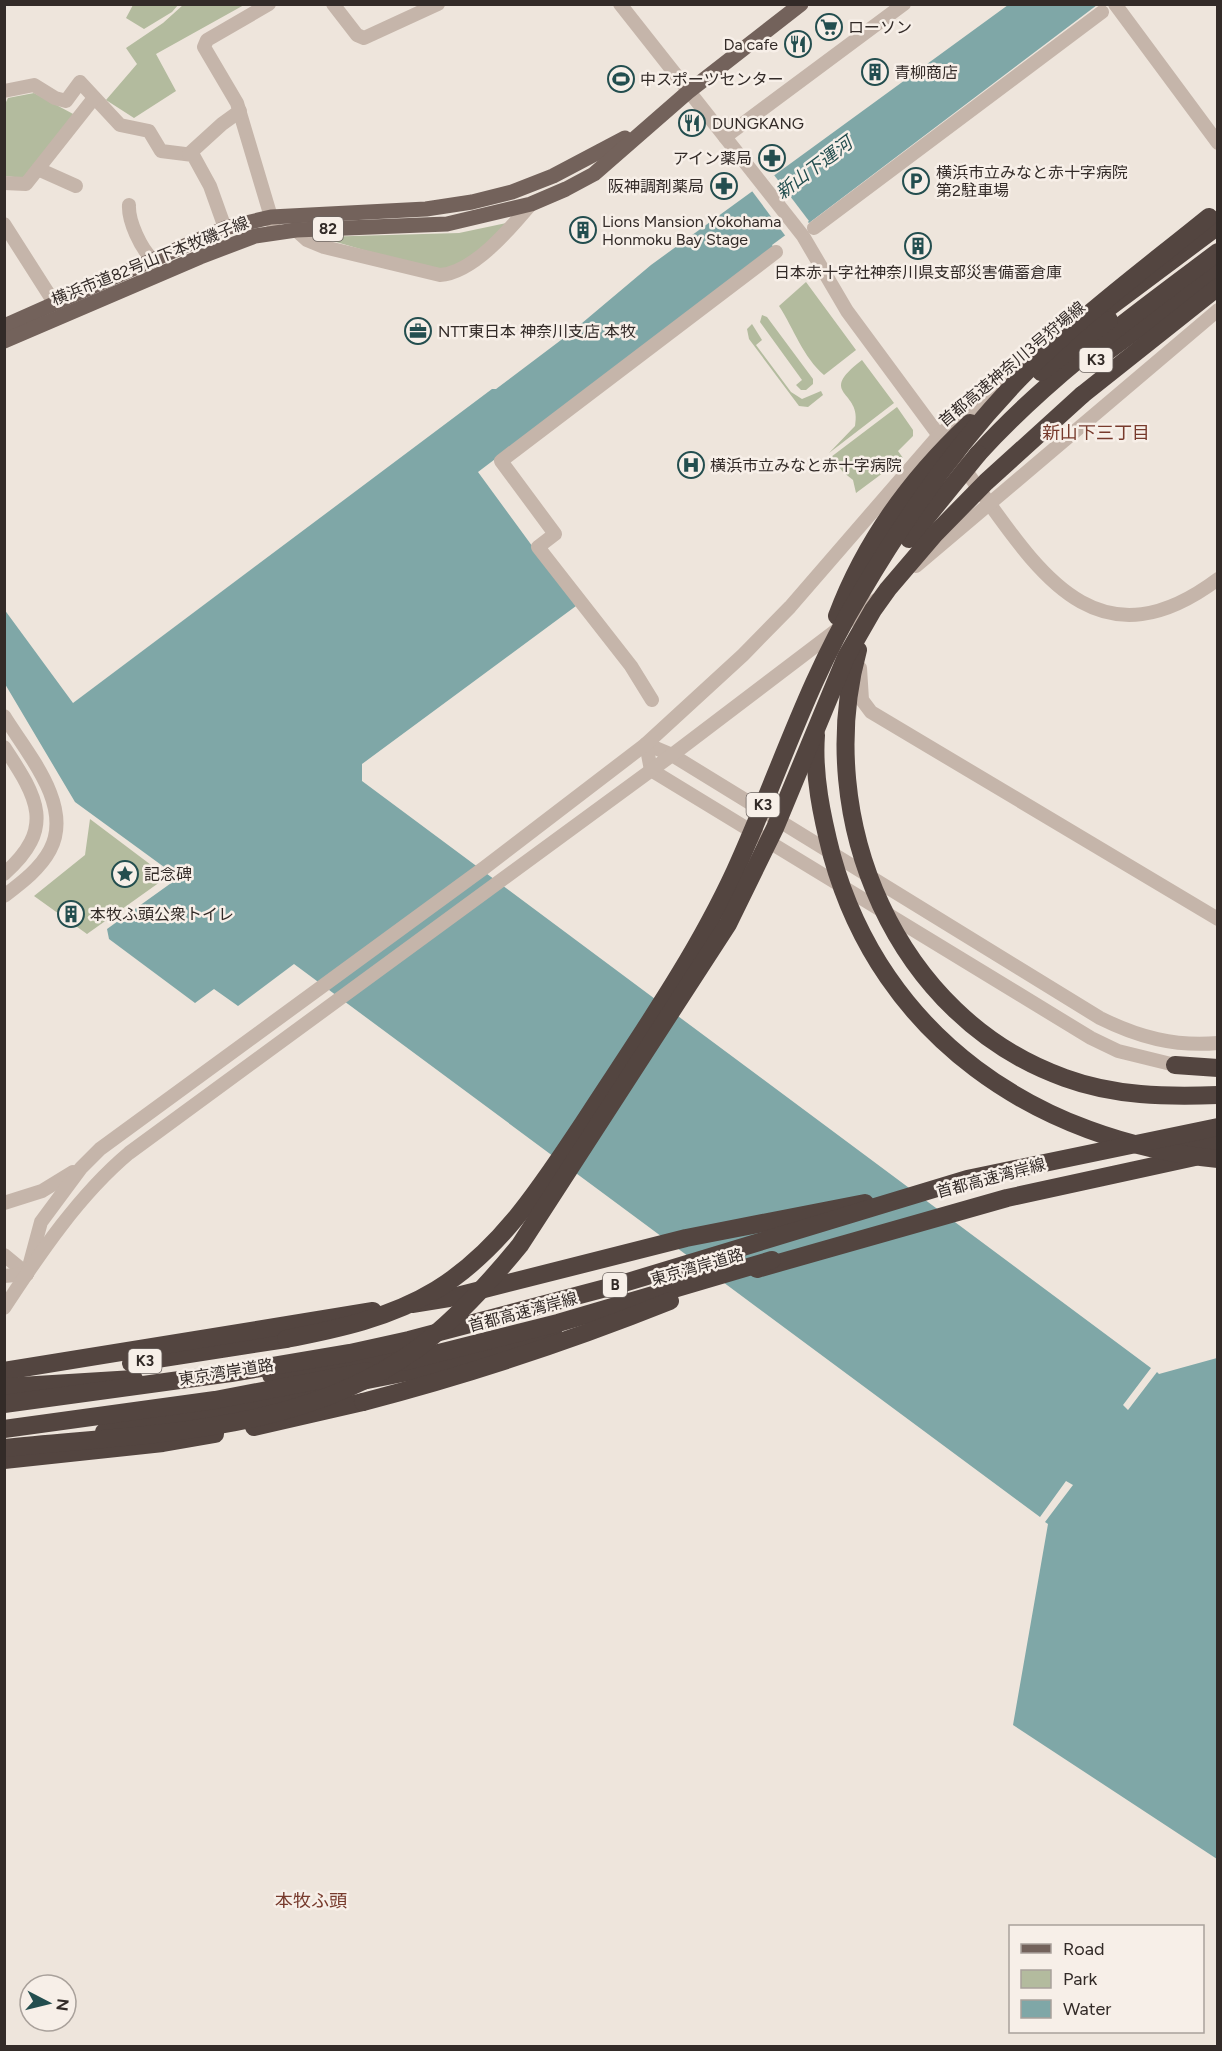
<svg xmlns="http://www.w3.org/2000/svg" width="1222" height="2051" font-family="Figtree,'Noto Sans JP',sans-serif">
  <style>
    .green { fill: #b3bb9e }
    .water { fill: #7fa7a7 }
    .pier { fill: #eee5dc }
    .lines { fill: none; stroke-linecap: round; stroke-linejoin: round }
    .minor { stroke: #c5b5aa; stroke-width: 14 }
    .major { stroke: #73625b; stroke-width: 15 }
    .highway { stroke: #534540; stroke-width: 18 }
    .highway-bridge { stroke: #534540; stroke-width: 18 }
    .labels { text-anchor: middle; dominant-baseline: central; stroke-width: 5; stroke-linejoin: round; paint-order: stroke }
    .shield { fill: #f7efe8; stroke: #6e6662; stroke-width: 1.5 }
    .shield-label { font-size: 15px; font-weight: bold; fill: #332b28 }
    .poi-label { font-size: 16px; fill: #332b28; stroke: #f7efe8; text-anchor: start }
    .street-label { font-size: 16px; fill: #332b28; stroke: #f7efe8 }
    .water-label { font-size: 18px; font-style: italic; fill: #234e4f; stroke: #f7efe8 }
    .neighbourhood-label { font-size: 18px; fill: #773a2c; stroke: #f7efe8 }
  </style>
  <rect width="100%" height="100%" fill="#eee5dc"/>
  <g class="green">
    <path d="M133 5V4L178 5 172 12 144 29 126 18Z"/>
    <path d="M183 5H244L156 54 176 91 134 118 106 100 137 64 126 48 163 23Z"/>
    <path d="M34 93 75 115 23 178 5 176 4 106 8 98Z"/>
    <path d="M516 221 455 270 436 271 319 237 459 233Z"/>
    <path d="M806 282 856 350 824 375C803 357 794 329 779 306Z"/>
    <path d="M762 315 767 317 813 379V384L806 390H801L796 385 802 380 760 322Z"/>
    <path d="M752 324 762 340 756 345 791 392 802 399 821 391 823 395 808 407 799 406 749 339 747 329Z"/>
    <path d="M862 360 894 403 829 453 855 426C863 389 815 396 862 360Z"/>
    <path d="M897 407 913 430V436L898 451 903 458 856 493 853 480 843 472 831 457Z"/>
    <path d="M90 819 167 877 87 934 34 896 85 855Z"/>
  </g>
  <path class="water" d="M1008 5H1097L809 223 806 220 772 245 774 248 478 472 576 606 362 764V781L1151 1368 1123 1405 1128 1410 1157 1372 1159 1374 1217 1358V1859L1013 1725 1048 1524 1045 1522 1073 1485 1066 1481 1040 1517 294 964 238 1006 214 989 195 1003 109 939 107 929 174 881 175 875 75 802 5 684 4 609 73 703 492 389H496L569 334 651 265Z"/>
  <path class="pier" d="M774 175 809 221 787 238 752 191Z"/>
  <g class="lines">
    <g class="minor">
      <path d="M269 4 207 40 204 47 237 103 274 227"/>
      <path d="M333 4 357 35 364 38 438 4"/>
      <path d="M620 4 803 236 847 311 943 441"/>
      <path d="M1115 4 1218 143"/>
      <path d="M4 91 34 85 55 98 66 101 80 82 120 125 149 131 161 151 193 155 210 186 225 228"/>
      <path d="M725 137 904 4"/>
      <path d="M189 154 222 124 240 111"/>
      <path d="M38 169 76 186"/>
      <path d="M4 183 26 184 94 98"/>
      <path d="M129 205C128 221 141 249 153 260"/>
      <path d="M4 224 55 304"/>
      <path d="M814 228 1102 12"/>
      <path d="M296 230 307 240 324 247 440 275C473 273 510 229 531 204"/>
      <path d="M960 463C1030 556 1088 676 1218 579"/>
      <path d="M916 566 1218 310"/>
      <path d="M860 668 862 700 871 712 1218 919"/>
      <path d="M652 700 631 666 538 547 555 534 501 461 776 252"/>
      <path d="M4 716C26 752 74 805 50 850 40 869 21 883 4 896"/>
      <path d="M646 744 672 755 1100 1018C1138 1037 1175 1047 1218 1043"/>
      <path d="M646 744 651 770 1091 1038 1118 1051 1175 1065"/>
      <path d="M4 747C38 798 56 828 4 874"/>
      <path d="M4 1203 42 1191 73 1172"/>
      <path d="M4 1255 27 1274"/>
      <path d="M27 1274 41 1222 81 1168 100 1149 484 868 646 744 743 655 790 607 939 435 1016 373"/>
      <path d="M4 1276 27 1274"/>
      <path d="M4 1308C40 1253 79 1195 129 1153L672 755 876 600"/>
    </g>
    <g class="major">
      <path d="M4 326 225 228 271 217 426 209 472 202 512 192 553 176 625 138"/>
      <path d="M4 341 200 257 255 236 296 230 447 224 531 204 566 189 594 174 688 92 801 4"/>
    </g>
    <g class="highway">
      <path d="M1107 309 1218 226"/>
      <path d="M1101 356 1218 270"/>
      <path d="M1082 395 1218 287"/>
      <path d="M978 454C1049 376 1134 315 1218 252"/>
      <path d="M1175 1065 1218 1068"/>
      <path d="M1178 1151 1218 1144"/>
      <path d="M757 1269 1007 1198 1195 1157"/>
      <path d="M412 1304 449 1298 686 1238 865 1203"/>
      <path d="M131 1363 286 1339"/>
      <path d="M4 1371 373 1311"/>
      <path d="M271 1375 407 1355"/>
      <path d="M4 1387 134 1379"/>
      <path d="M254 1427 363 1402"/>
      <path d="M104 1432 423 1369 553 1331"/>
      <path d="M4 1460 163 1443 215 1434"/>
    </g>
    <g class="highway-bridge">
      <path d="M1041 372 1109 320"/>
      <path d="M909 539 978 454"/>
      <path d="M837 616C865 541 911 478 970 423"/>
      <path d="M858 650C812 819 896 1018 1065 1078 1114 1096 1166 1097 1218 1095"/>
      <path d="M816 735C813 775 822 817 832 856 882 1037 1037 1141 1218 1159"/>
      <path d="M286 1339C337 1329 390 1318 436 1290 501 1250 542 1185 584 1122 637 1040 694 960 735 871 777 779 807 682 859 596 904 519 958 442 1020 378 1078 318 1145 269 1209 217"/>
      <path d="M403 1362 558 1323 772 1260"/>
      <path d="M363 1402C467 1375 570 1341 670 1301"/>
      <path d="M4 1404 231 1373 350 1353 409 1340 621 1284 967 1179 1218 1127"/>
      <path d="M4 1429 215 1400 368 1371"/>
      <path d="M4 1448C144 1433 300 1435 418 1348 457 1318 489 1283 520 1245L728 924 775 828 846 657 873 610 888 589 935 534 986 482 1082 395"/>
    </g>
  </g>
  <defs>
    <symbol id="supermarket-ring" viewBox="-11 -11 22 22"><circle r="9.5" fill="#f7efe8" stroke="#234e4f" stroke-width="1.5"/><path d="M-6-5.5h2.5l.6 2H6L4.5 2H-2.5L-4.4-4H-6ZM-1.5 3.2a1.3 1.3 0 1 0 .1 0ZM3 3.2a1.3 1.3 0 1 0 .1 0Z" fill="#234e4f"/></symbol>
    <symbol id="restaurant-ring" viewBox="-11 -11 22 22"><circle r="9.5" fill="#f7efe8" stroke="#234e4f" stroke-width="1.5"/><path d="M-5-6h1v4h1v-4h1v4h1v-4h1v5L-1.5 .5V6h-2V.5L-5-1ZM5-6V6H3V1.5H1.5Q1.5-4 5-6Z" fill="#234e4f"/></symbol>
    <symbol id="building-ring" viewBox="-11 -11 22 22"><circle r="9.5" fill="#f7efe8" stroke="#234e4f" stroke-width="1.5"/><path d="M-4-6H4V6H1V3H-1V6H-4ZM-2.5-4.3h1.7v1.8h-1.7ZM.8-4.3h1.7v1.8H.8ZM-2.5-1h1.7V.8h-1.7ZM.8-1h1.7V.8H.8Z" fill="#234e4f"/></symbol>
    <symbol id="stadium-ring" viewBox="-11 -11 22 22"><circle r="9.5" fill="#f7efe8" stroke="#234e4f" stroke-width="1.5"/><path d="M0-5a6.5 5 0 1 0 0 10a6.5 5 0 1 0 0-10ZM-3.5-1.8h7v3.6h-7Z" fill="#234e4f"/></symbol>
    <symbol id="pharmacy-ring" viewBox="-11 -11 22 22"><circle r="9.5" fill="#f7efe8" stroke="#234e4f" stroke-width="1.5"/><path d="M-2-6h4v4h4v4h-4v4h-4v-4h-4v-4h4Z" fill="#234e4f"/></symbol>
    <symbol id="parking-ring" viewBox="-11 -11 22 22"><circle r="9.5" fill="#f7efe8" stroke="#234e4f" stroke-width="1.5"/><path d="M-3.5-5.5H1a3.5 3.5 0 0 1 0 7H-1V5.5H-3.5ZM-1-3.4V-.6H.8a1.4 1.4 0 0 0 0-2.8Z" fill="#234e4f"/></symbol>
    <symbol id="office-ring" viewBox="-11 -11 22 22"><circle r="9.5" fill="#f7efe8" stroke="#234e4f" stroke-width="1.5"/><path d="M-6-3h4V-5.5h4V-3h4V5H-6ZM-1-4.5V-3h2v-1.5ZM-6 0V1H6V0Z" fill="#234e4f"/></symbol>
    <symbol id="hospital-ring" viewBox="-11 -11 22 22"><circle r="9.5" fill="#f7efe8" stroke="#234e4f" stroke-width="1.5"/><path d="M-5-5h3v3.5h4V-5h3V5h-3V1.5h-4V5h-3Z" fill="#234e4f"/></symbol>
    <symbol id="sight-ring" viewBox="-11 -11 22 22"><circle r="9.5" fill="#f7efe8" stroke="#234e4f" stroke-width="1.5"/><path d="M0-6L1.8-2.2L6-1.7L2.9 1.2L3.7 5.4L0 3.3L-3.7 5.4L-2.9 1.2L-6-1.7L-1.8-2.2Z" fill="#234e4f"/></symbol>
  </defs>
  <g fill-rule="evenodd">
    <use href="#supermarket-ring" x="814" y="12" width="30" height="30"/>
    <use href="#restaurant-ring" x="783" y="29" width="30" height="30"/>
    <use href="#building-ring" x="860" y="57" width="30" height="30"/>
    <use href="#stadium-ring" x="606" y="64" width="30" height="30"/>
    <use href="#restaurant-ring" x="677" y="108" width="30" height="30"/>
    <use href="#pharmacy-ring" x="757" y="143" width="30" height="30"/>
    <use href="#parking-ring" x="901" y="166" width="30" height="30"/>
    <use href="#pharmacy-ring" x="709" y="171" width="30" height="30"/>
    <use href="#building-ring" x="568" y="215" width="30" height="30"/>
    <use href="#building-ring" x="903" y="231" width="30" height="30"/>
    <use href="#office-ring" x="403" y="316" width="30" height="30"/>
    <use href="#hospital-ring" x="676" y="450" width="30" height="30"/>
    <use href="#sight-ring" x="110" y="859" width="30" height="30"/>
    <use href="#building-ring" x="56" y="899" width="30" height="30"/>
  </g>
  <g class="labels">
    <g class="shield">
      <rect x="313" y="217" width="30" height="24" rx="4.5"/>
      <rect x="1079.5" y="348" width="33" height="24" rx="4.5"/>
      <rect x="746.5" y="793" width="33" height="24" rx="4.5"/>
      <rect x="603" y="1273" width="24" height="24" rx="4.5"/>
      <rect x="128.5" y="1349" width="33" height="24" rx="4.5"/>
    </g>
    <g class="shield-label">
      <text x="328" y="229">82</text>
      <text x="1096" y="360">K3</text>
      <text x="763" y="805">K3</text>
      <text x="615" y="1285">B</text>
      <text x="145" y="1361">K3</text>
    </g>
    <g class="poi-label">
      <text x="848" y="27">ローソン</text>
      <text x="778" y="44" text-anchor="end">Da cafe</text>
      <text x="894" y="72">青柳商店</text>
      <text x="640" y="79">中スポーツセンター</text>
      <text x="712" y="123">DUNGKANG</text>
      <text x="752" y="158" text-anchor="end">アイン薬局</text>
      <text x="936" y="172">横浜市立みなと赤十字病院<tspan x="936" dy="18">第2駐車場</tspan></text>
      <text x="704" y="186" text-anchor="end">阪神調剤薬局</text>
      <text x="602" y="221">Lions Mansion Yokohama<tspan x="602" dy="18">Honmoku Bay Stage</tspan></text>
      <text x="918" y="272" text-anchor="middle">日本赤十字社神奈川県支部災害備蓄倉庫</text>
      <text x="438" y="331">NTT東日本 神奈川支店 本牧</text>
      <text x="710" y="465">横浜市立みなと赤十字病院</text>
      <text x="144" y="874">記念碑</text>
      <text x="90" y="914">本牧ふ頭公衆トイレ</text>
    </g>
    <g class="street-label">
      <text transform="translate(150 261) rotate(-22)">横浜市道82号山下本牧磯子線</text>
      <text transform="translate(1012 364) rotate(-40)">首都高速神奈川3号狩場線</text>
      <text transform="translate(991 1178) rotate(-15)">首都高速湾岸線</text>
      <text transform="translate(697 1267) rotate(-16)">東京湾岸道路</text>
      <text transform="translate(523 1312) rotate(-15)">首都高速湾岸線</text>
      <text transform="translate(226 1372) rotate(-9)">東京湾岸道路</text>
    </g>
    <g class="water-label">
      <text transform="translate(814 168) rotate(-37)">新山下運河</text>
    </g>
    <g class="neighbourhood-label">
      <text x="1096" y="433">新山下三丁目</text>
      <text x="311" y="1901">本牧ふ頭</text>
    </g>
  </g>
  <rect width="1222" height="2051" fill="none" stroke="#332b28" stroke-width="12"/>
  <rect x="1009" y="1925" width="195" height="108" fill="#f7efe8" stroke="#a9a19b" stroke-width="1.5"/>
  <rect x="1021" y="1944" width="30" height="9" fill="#73625b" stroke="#a9a19b" stroke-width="1.5"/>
  <text x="1063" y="1955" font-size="18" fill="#332b28">Road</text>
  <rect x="1021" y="1970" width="30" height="18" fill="#b3bb9e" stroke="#a9a19b" stroke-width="1.5"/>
  <text x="1063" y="1985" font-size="18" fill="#332b28">Park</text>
  <rect x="1021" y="2000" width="30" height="18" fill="#7fa7a7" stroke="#a9a19b" stroke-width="1.5"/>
  <text x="1063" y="2015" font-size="18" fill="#332b28">Water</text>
  <g transform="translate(48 2003) rotate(97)"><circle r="28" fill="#f7efe8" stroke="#a9a19b" stroke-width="1.5"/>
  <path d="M0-4.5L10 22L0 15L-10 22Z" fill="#234e4f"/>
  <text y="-9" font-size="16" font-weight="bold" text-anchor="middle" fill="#332b28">N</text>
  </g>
</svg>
